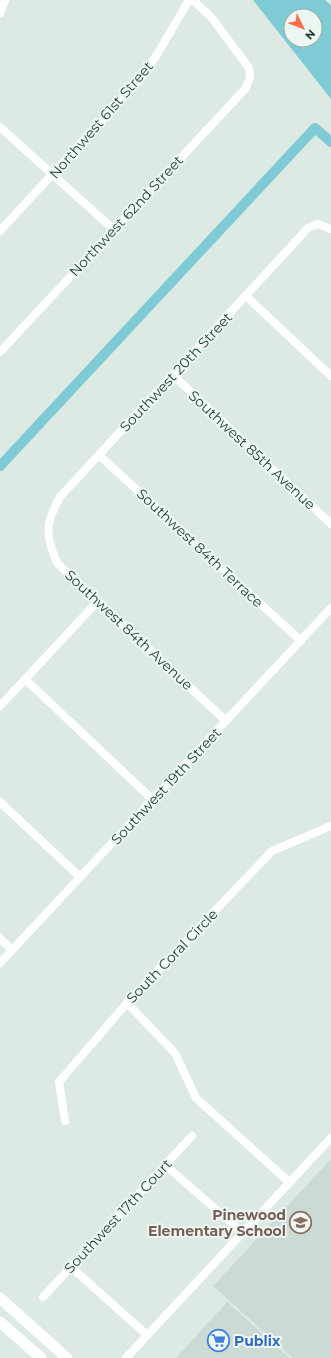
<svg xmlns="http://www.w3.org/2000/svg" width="331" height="1358" font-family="Montserrat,sans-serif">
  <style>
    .built { fill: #cbdad3 }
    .water { fill: #7fcbd5; fill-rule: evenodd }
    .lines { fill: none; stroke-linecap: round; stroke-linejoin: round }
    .canal { stroke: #7fcbd5; stroke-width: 10 }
    .minor { stroke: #fff; stroke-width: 8 }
    .tertiary { stroke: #fff; stroke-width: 11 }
    .labels { text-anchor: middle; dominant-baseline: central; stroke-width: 4; stroke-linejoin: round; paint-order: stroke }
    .street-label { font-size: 14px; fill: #1e3b32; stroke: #edf7f2 }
    .education-label { font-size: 14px; font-weight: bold; fill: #785e54; stroke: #edf7f2; text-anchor: end }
    .shop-label { font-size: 14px; font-weight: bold; fill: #366cbe; stroke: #edf7f2; text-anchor: start }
  </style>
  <rect width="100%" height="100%" fill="#ddeae4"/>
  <g class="built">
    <path d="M331 1159V1358H293L213 1286Z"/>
    <path d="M227 1302 290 1358H176Z"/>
  </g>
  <path class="water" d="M253 0H325L331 5V99ZM291 16H315V40H291Z"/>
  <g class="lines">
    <path class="canal" d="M0 466 315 128 331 142"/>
    <g class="minor">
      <path d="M0 13 5 0"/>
      <path d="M0 127 113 229"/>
      <path d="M0 231 143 76 158 53 189 0"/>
      <path d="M246 296 331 376"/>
      <path d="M0 352 246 88 250 77 249 68 212 18 193 0"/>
      <path d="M173 375 331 524"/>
      <path d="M99 455 301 641"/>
      <path d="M25 679 153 800"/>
      <path d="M0 706 97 602"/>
      <path d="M226 721 57 563C45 535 45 524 60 497L308 228 318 224 331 229"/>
      <path d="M0 802 80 877"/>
      <path d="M0 938 12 950"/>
      <path d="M0 963 331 608"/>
      <path d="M127 1003 175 1053 196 1098 289 1182"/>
      <path d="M65 1121 59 1082 127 1003 272 851 331 826"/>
      <path d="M165 1165 242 1232"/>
      <path d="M71 1267 147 1335"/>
      <path d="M43 1297 192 1136"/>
      <path d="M126 1358 331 1138"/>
    </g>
    <g class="tertiary">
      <path d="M0 1298 67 1358"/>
      <path d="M0 1322 41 1358"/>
    </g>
  </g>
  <defs>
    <symbol id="school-ring" viewBox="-11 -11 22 22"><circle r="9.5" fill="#edf7f2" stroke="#8d6e63" stroke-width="1.5"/><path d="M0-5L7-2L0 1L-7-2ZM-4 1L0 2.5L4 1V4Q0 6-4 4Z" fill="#8d6e63"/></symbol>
    <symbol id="supermarket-ring" viewBox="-11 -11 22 22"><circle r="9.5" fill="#edf7f2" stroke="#3f7fe0" stroke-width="1.5"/><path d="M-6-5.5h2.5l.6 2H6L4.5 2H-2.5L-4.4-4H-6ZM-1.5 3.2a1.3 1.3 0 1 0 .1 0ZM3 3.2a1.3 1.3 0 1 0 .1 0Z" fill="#3f7fe0"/></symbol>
  </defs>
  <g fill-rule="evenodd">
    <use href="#school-ring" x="288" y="1210" width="25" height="25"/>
    <use href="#supermarket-ring" x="206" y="1328" width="25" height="25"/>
  </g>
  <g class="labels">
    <g class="street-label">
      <text transform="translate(101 120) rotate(-49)">Northwest 61st Street</text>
      <text transform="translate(126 216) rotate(-47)">Northwest 62nd Street</text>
      <text transform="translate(176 372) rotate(-47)">Southwest 20th Street</text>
      <text transform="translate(252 450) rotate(43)">Southwest 85th Avenue</text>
      <text transform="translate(200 548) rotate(43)">Southwest 84th Terrace</text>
      <text transform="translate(129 630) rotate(43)">Southwest 84th Avenue</text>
      <text transform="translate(166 786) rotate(-47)">Southwest 19th Street</text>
      <text transform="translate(172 956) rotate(-46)">South Coral Circle</text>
      <text transform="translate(118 1216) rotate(-47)">Southwest 17th Court</text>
    </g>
    <g class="education-label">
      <text x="286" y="1215">Pinewood<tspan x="286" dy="16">Elementary School</tspan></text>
    </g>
    <g class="shop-label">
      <text x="234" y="1341">Publix</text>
    </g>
  </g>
  <g transform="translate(303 28) rotate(133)"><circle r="19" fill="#edf7f2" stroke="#9aaca5"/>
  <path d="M0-3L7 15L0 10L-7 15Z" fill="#fd6d48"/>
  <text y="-6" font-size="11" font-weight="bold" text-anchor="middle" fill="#1e3b32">N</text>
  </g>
</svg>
